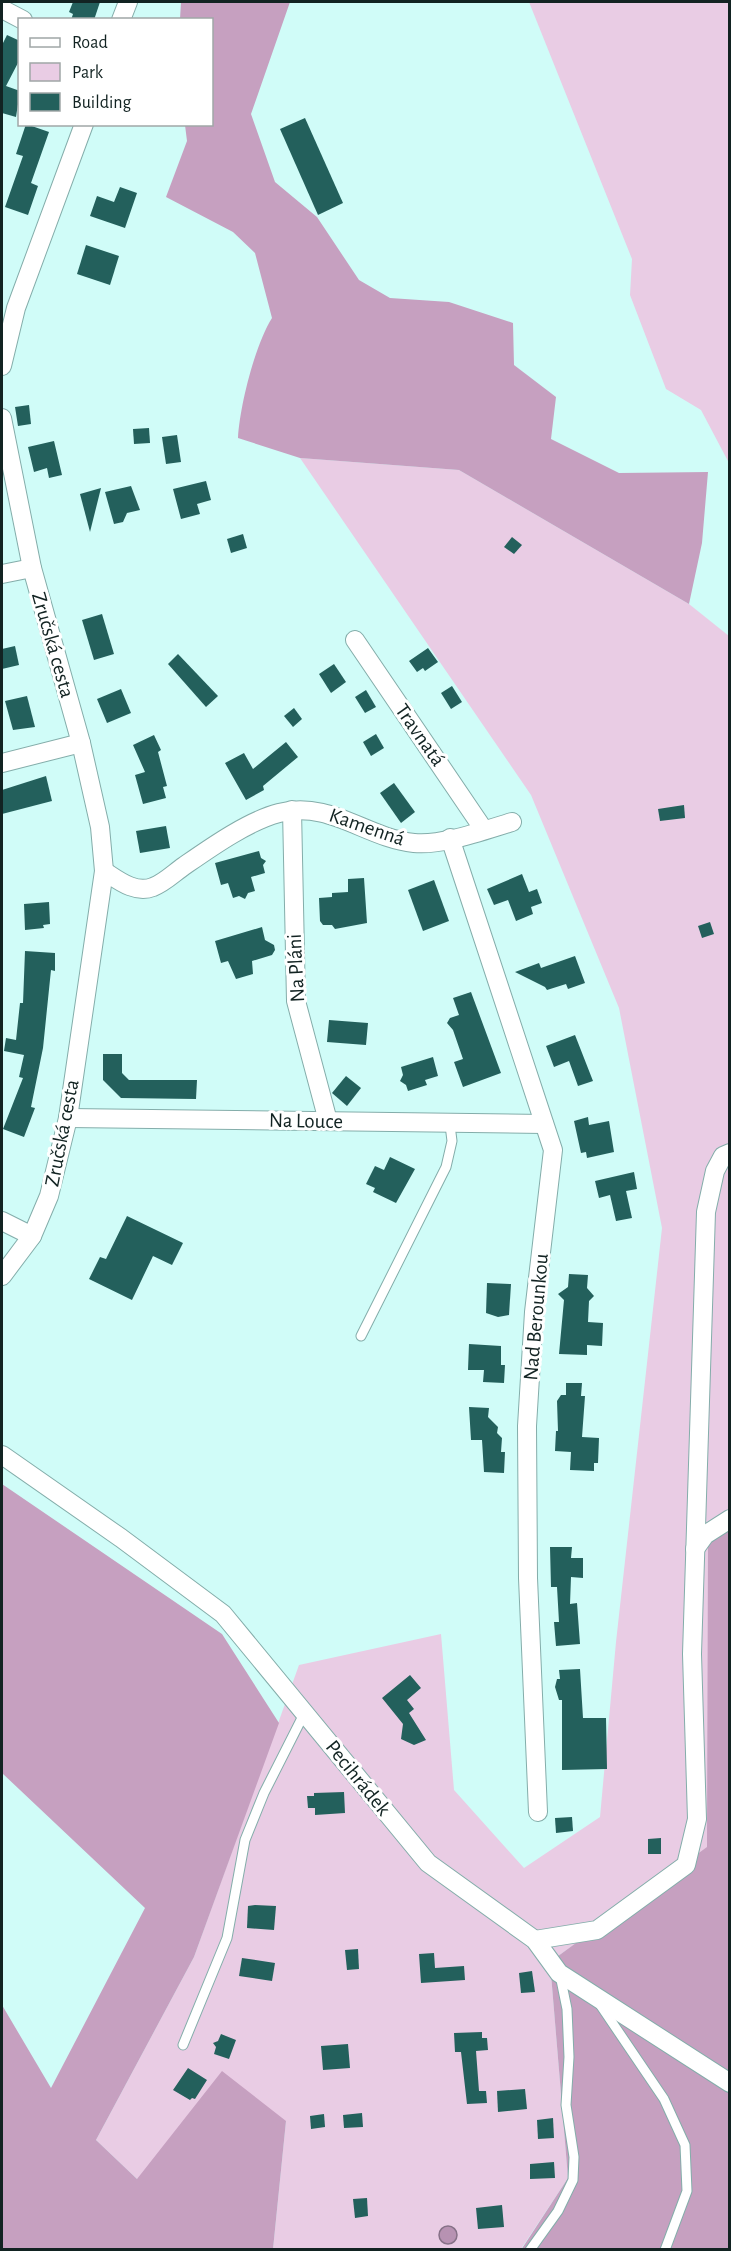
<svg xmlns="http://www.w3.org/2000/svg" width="731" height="2251" font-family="'Alegreya Sans',sans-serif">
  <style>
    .green { fill: #e9cce4 }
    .forest { fill: #c6a0c0 }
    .water { fill: #b792b2; stroke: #867187; stroke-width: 1.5 }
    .building { fill: #23605c }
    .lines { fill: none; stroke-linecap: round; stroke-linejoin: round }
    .service-casing { stroke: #84adaa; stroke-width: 11 }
    .minor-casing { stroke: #84adaa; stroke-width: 20 }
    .service { stroke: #fff; stroke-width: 9 }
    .minor { stroke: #fff; stroke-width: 18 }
    .labels { text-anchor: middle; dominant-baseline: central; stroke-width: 6; stroke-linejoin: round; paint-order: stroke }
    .street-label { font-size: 21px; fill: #122322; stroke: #fff }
  </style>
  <rect width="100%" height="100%" fill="#d0fcf8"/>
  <g class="green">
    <path d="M529 2H729V463L701 410 666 389 630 295 632 259Z"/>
    <path d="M300 458 459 470 689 604 729 636 730 1526 708 1540V1847L550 1962 568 2178 521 2249H273L286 2121 137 2179 96 2140 194 1957 299 1665 441 1634 454 1790 524 1868 600 1817 616 1642 662 1228 619 1008 531 795Z"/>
  </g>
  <g class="forest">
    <path d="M181 2H290L251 114 275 182 317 217 359 280 390 298 449 302 513 323 514 365 556 397 551 439 619 473 708 472 702 543 689 604 459 470 300 458 238 438C240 405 255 345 272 318L255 253 233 232 166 197 187 141 185 125 212 124V20L180 19Z"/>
    <path d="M2 1484 222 1634 279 1723 194 1957 96 2140 137 2179 222 2071 286 2121 273 2249H2V2005L51 2088 145 1908 2 1773Z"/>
    <path d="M729 1526V2249L521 2250 568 2178 550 1962 707 1847 708 1540Z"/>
  </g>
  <circle class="water" cx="448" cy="2235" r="9"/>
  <g class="building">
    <path d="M73 2H100L94 20H71L73 14 69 12Z"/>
    <path d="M7 35 20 41V59L6 86 20 91 16 117 2 113V45Z"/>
    <path d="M305 118 343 203 318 215 280 129Z"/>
    <path d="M26 124 49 132 31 183 38 186 28 215 5 207 23 156 16 154Z"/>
    <path d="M120 187 137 193 125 228 90 216 97 196 114 202Z"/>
    <path d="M86 245 119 256 110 285 77 274Z"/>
    <path d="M29 405 31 424 18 426 15 407Z"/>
    <path d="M149 428 150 443 134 444 133 429Z"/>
    <path d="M177 435 181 462 166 464 162 437Z"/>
    <path d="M54 441 62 475 49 478 47 468 34 472 28 447Z"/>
    <path d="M206 481 211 500 197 504 200 514 181 519 173 489Z"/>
    <path d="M131 486 140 510 127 513 123 522 114 524 105 492Z"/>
    <path d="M101 488 90 532 80 494Z"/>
    <path d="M243 534 247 548 231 553 227 539Z"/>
    <path d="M512 537 522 545 514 554 504 547Z"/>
    <path d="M102 614 114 654 94 660 82 620Z"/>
    <path d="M15 646 19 665 2 669V649Z"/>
    <path d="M428 648 438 662 425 671 423 668 417 672 409 661Z"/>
    <path d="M178 654 218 696 206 707 168 664Z"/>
    <path d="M334 664 346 682 331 693 319 674Z"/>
    <path d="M452 686 462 702 451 709 441 693Z"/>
    <path d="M121 689 131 713 107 723 97 699Z"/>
    <path d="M366 690 376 707 365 713 355 697Z"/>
    <path d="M27 696 35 727 13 730 5 701Z"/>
    <path d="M294 708 302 719 293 727 284 716Z"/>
    <path d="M376 734 384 748 371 756 363 742Z"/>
    <path d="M154 735 161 750 158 752 167 786 163 787 166 798 143 804 135 775 145 772 133 745Z"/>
    <path d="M286 742 298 757 263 786 264 790 246 800 225 763 244 753 253 769Z"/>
    <path d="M46 776 52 801 2 814V790Z"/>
    <path d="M394 783 415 812 401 823 380 793Z"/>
    <path d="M684 805 685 818 660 821 658 809Z"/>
    <path d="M166 826 170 848 140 853 136 831Z"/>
    <path d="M259 851 261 858 266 861 263 865 265 873 251 877 255 891 248 893 245 899 239 896 233 898 228 883 221 885 215 863Z"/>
    <path d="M522 874 529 892 537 889 542 903 531 907 533 914 516 921 508 900 494 905 487 889Z"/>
    <path d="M364 878 367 923 335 929 332 925H323L320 921 319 898 332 897V893L348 892V879Z"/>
    <path d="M434 880 449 921 423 931 408 890Z"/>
    <path d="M49 902 50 924 43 925 44 928 25 930 24 904Z"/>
    <path d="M710 922 714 934 702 938 698 926Z"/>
    <path d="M262 927 265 940 274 945 275 950 272 955 252 961 253 974 236 979 228 961 221 963 215 941Z"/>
    <path d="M25 951 55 953V971L51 970 43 1048 31 1107 35 1108 24 1137 3 1129 23 1078 19 1077 24 1055 4 1051 6 1038 16 1040 20 1003H23Z"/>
    <path d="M575 956 585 983 568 989 566 984 547 990 545 987 515 972 539 963 541 968Z"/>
    <path d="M471 992 501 1073 463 1087 454 1062 463 1059 453 1030 447 1023 450 1018 459 1015 453 998Z"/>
    <path d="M329 1020 368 1023 366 1045 327 1042Z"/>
    <path d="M575 1035 593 1081 578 1086 569 1061 554 1067 546 1046Z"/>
    <path d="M103 1054H122V1073L129 1080H197L196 1099 121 1098 103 1080Z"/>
    <path d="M433 1057 438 1076 425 1080 427 1085 408 1091 406 1085 400 1081 403 1075 401 1067Z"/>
    <path d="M346 1076 361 1088 347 1106 332 1093Z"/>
    <path d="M588 1117 589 1125 609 1121 614 1152 587 1158 586 1152 581 1153 574 1121Z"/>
    <path d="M390 1157 415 1169 396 1203 373 1192 375 1188 366 1184 375 1166 384 1170Z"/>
    <path d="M634 1172 637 1189 626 1191 632 1218 616 1221 610 1195 599 1198 595 1181Z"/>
    <path d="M127 1216 183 1243 172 1265 153 1256 132 1300 89 1279 100 1257 106 1259Z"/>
    <path d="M569 1274 588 1275 587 1288 594 1296 589 1301 588 1322 603 1323 602 1346 587 1345V1355L559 1354 564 1300 558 1294 568 1287Z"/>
    <path d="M487 1283 511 1284 509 1315 498 1317 486 1313Z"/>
    <path d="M469 1344 501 1346V1365H505L504 1383 483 1382 484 1370H468Z"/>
    <path d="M566 1383H582L581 1396H585L582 1437 599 1438 598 1463H594V1471L570 1470 571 1452 555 1451 556 1431H558L557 1401 561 1395H566Z"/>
    <path d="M469 1407 489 1408 488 1417 498 1427 497 1433 502 1438 501 1452H505L504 1473 484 1472 482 1440H471Z"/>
    <path d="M550 1547H572L571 1558H583V1578L571 1577 570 1604 577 1603 580 1644 556 1646 554 1622H559L557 1587H551Z"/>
    <path d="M580 1669 583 1718H606L607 1769 562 1770V1700H559L555 1687 557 1679H560L559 1670Z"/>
    <path d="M410 1675 421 1688 407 1700 414 1709 409 1713 426 1740 414 1745 401 1739 403 1724 382 1698Z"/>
    <path d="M344 1792 345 1813 315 1815V1808H308L307 1796H314V1793Z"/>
    <path d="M572 1817 573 1831 556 1833 555 1818Z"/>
    <path d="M661 1838V1854H648V1839Z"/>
    <path d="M255 1905 276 1906 274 1930 247 1928 248 1906Z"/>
    <path d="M358 1949 359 1969 347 1970 345 1950Z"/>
    <path d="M434 1953 435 1968 464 1966 465 1980 421 1983 419 1954Z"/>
    <path d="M242 1958 275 1963 272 1981 239 1976Z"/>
    <path d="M532 1971 535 1992 521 1993 519 1973Z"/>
    <path d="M482 2032V2038H487L488 2050 476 2051 479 2091H486L487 2103 467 2104 461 2052H455L454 2033Z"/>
    <path d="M221 2034 236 2040 229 2059 214 2054 216 2047 213 2043 218 2041Z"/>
    <path d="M348 2044 350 2068 323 2070 321 2046Z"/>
    <path d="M188 2068 207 2080 195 2099 192 2098 190 2100 173 2090Z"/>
    <path d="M525 2089 527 2109 498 2112 497 2091Z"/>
    <path d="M362 2113 363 2127 344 2128 343 2115Z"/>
    <path d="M324 2114 325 2127 311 2129 310 2116Z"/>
    <path d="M553 2118 554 2138 538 2139 537 2120Z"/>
    <path d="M554 2162 555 2178 530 2179V2164Z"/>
    <path d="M367 2198 368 2216 355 2218 353 2199Z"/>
    <path d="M502 2205 504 2227 478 2229 476 2208Z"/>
  </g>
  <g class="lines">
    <defs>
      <g id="service">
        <path d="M361 1336 446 1167 452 1141 450 1125"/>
        <path d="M601 2006 664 2099 685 2145 687 2191 665 2250"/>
        <path d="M183 2045 227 1938 245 1840 264 1793 305 1712"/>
        <path d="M530 2250 558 2211 573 2180 574 2157 566 2105 569 2057 567 2009 560 1975"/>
      </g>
      <g id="minor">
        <path d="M2 9 23 20"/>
        <path d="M121 20 128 2"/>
        <path d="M2 366 16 308 84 124"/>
        <path d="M2 418 32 568 81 743 100 827 104 871 68 1118 49 1196 32 1236 2 1276"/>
        <path d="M2 574 32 568"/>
        <path d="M355 640 484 830"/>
        <path d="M2 763 81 743"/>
        <path d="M292 810 296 1001 328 1121"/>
        <path d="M450 838 553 1150 534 1312 527 1426 528 1578 538 1812"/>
        <path d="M104 871C118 880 135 894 153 887 164 883 174 873 184 866 210 848 248 821 279 813 330 800 366 838 414 843 442 846 485 830 512 822"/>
        <path d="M68 1118 544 1124"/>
        <path d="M2 1221 32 1236"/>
        <path d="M2 1455 121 1538 223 1614 428 1863 535 1940 559 1973 730 2083"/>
        <path d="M695 1549 705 1535 730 1519"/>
        <path d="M535 1940 597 1930 686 1865 697 1819 692 1654 706 1212 715 1171 723 1156 730 1153"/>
      </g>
    </defs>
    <use href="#service" class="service-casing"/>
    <use href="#minor" class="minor-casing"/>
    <use href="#service" class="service"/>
    <use href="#minor" class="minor"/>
  </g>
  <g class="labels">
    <g class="street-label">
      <text transform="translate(53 645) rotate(74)">Zručská cesta</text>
      <text transform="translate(420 735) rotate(55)">Travnatá</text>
      <text transform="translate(367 827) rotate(19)">Kamenná</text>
      <text transform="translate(296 968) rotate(-93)">Na Pláni</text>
      <text transform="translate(306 1121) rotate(1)">Na Louce</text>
      <text transform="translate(62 1133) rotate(-79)">Zručská cesta</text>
      <text transform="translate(536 1317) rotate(-85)">Nad Berounkou</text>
      <text transform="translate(358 1778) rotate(51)">Pecihrádek</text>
    </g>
  </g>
  <rect width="731" height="2251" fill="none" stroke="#122322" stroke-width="6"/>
  <rect x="18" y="18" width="195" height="108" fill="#ffffff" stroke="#a0a7a7" stroke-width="1.5"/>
  <rect x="30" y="38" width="30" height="9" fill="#ffffff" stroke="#a0a7a7" stroke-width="1.5"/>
  <text x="72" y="48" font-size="18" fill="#122322">Road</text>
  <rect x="30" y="63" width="30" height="18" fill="#e9cce4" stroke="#a0a7a7" stroke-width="1.5"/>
  <text x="72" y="78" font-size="18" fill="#122322">Park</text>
  <rect x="30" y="93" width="30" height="18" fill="#23605c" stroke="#a0a7a7" stroke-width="1.5"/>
  <text x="72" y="108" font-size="18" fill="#122322">Building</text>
</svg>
